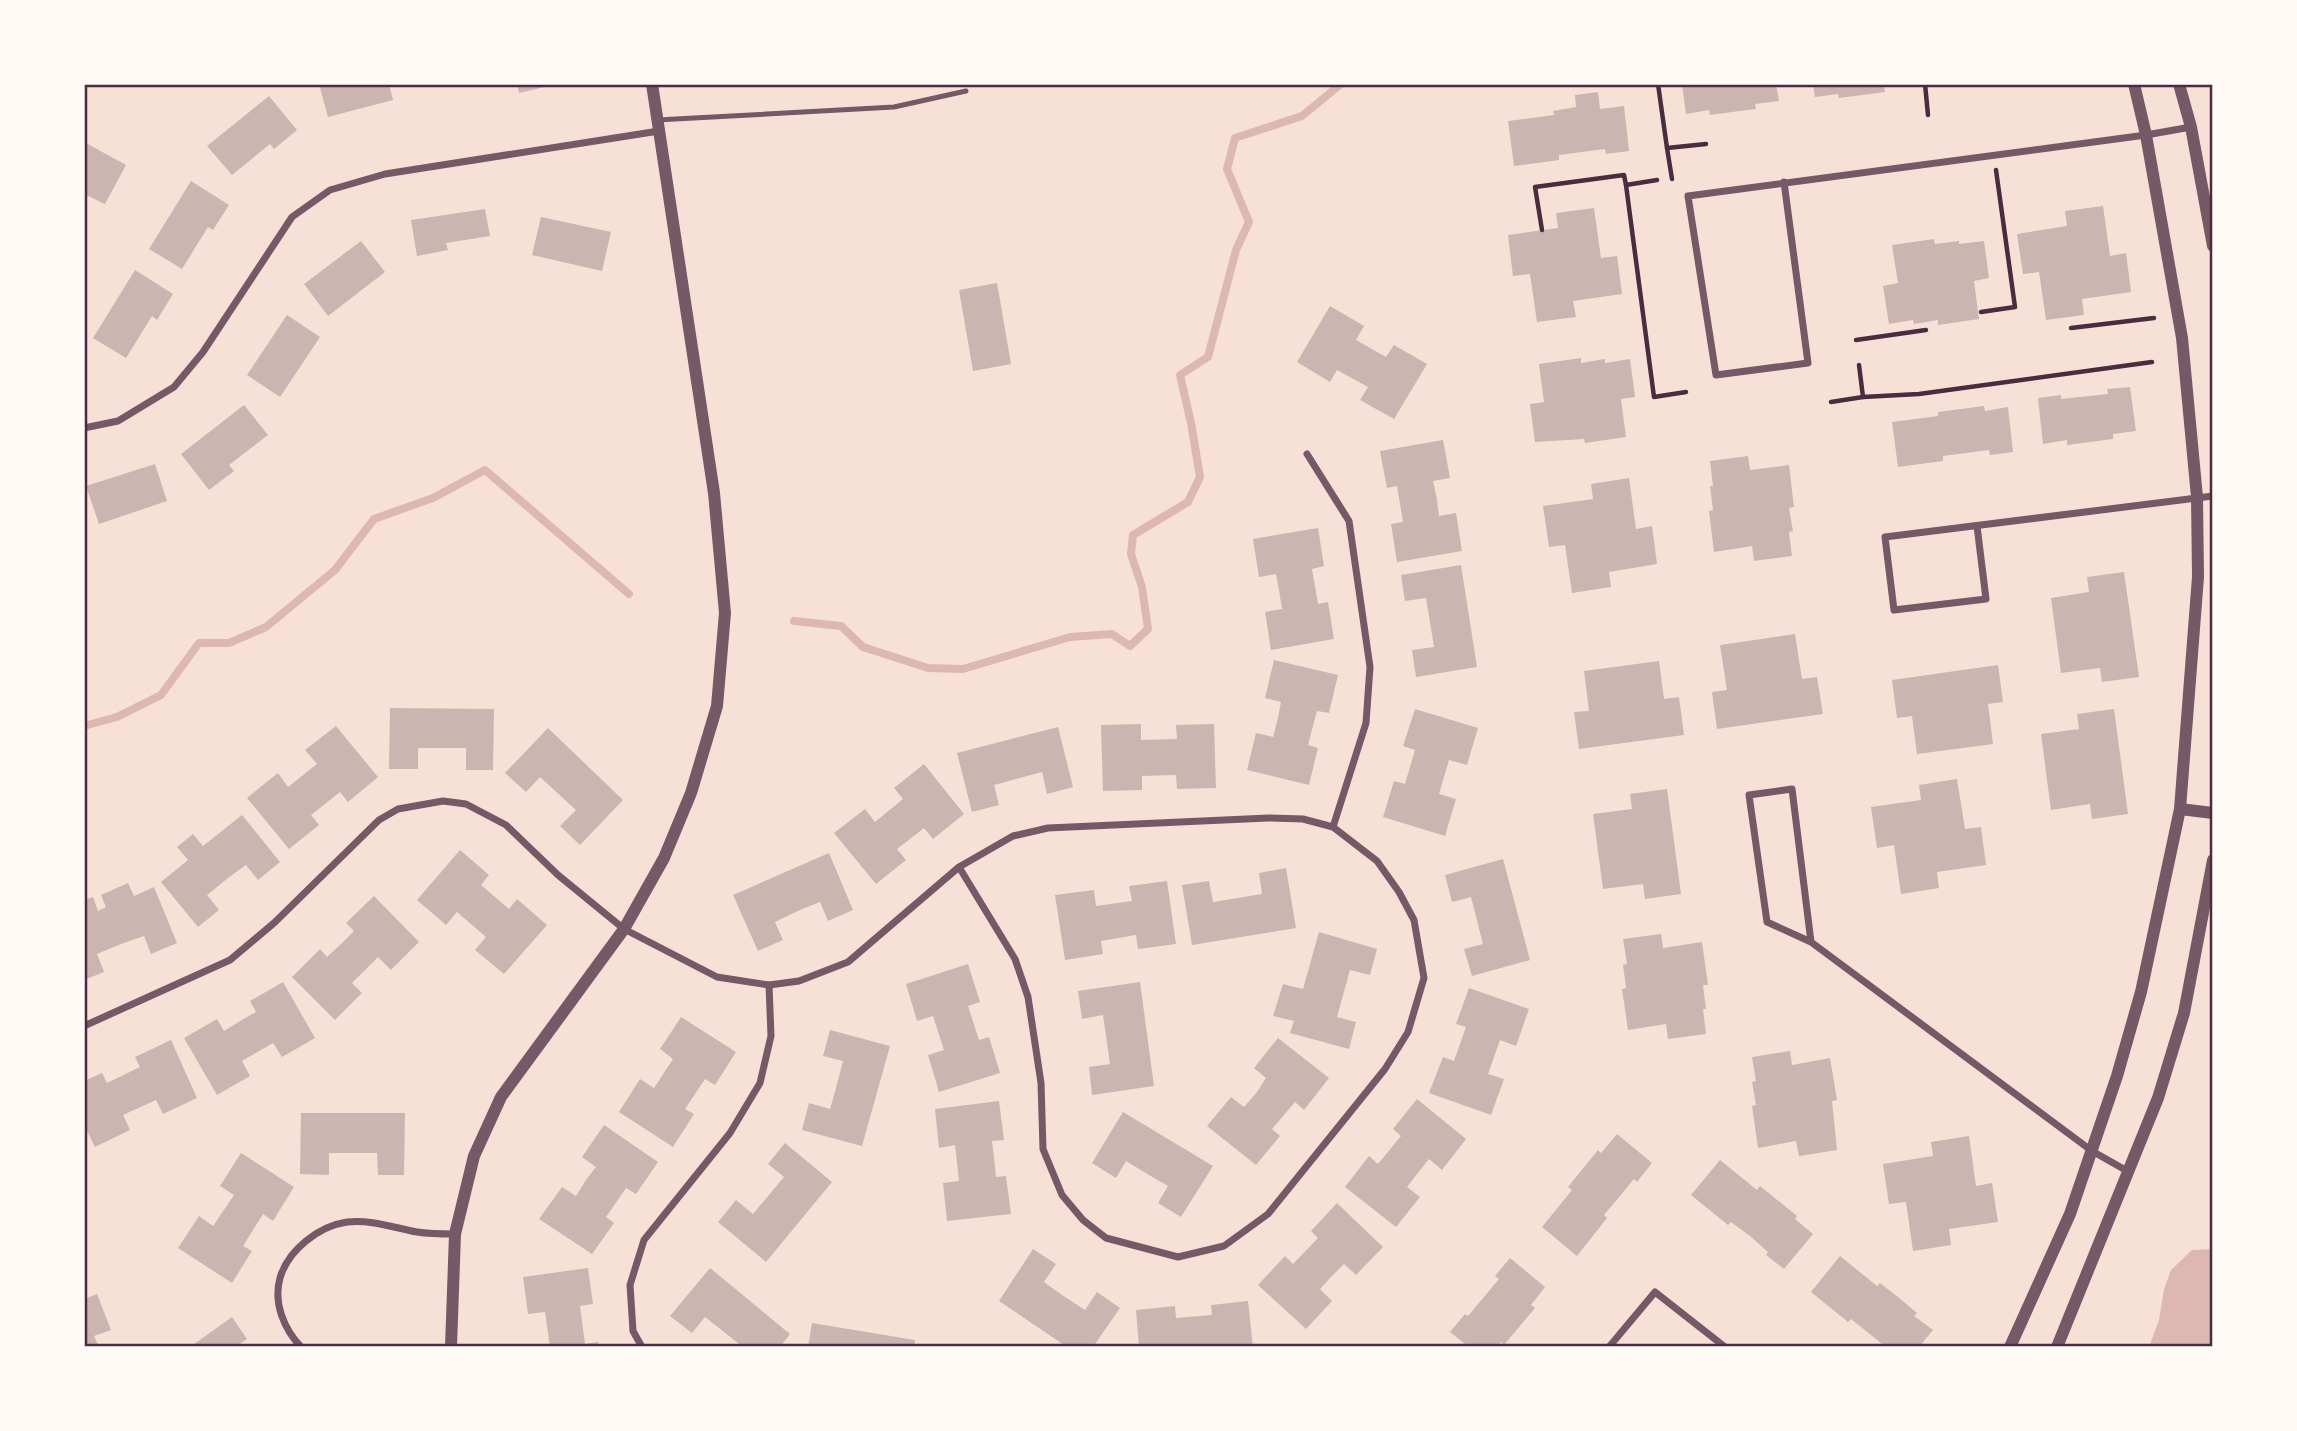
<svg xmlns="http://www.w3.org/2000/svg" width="2297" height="1431" font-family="Merriweather,serif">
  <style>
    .water { fill: #dcb8b0 }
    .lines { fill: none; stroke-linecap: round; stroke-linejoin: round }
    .stream { stroke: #dcb8b0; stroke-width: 8 }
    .building { fill: #ccb4b1 }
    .path { stroke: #4a2c40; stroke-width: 4.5 }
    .service { stroke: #755966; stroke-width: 5 }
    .minor { stroke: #755966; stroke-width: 7 }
    .tertiary { stroke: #755966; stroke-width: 12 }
    .neatline { fill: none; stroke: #4a2c40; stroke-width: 2.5 }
  </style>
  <rect width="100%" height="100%" fill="#f7e1d7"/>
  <path class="water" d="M2213 1249V1347H2149L2159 1320 2164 1289 2171 1270 2192 1250Z"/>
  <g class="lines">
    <g class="stream">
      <path d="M794 621 841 626 863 647 928 668 963 669 1070 637 1112 634 1130 646 1148 629 1142 587 1131 554 1133 535 1188 502 1200 477 1191 423 1180 375 1208 357 1236 250 1249 222 1227 169 1235 138 1302 116 1341 84"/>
      <path d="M84 726 117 717 161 695 199 643H229L266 627 335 570 374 519 433 498 485 470 629 594"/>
    </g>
  </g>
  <g class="building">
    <path d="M319 84H389L393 100 328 117Z"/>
    <path d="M517 84H553V85L519 93Z"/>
    <path d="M1682 84H1776L1779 101 1755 104 1756 109 1732 112 1710 115 1709 110 1686 114Z"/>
    <path d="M1813 84H1896V86L1884 87 1885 92 1839 98 1838 94 1815 97Z"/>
    <path d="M1598 92 1600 109 1624 106 1629 151 1606 154 1605 149 1559 155V160L1514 166 1508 121 1554 115 1553 111 1576 107 1575 95Z"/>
    <path d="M269 96 297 130 274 149 270 144 232 175 207 146Z"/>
    <path d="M84 142 126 165 105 204 84 194Z"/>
    <path d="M191 181 229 205 213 230 208 227 182 269 149 249Z"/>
    <path d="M2103 206 2110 256 2126 253 2131 292 2082 299 2084 315 2046 320 2039 272 2023 274 2017 234 2067 226 2065 211Z"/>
    <path d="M1594 208 1601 258 1617 256 1622 294 1573 301 1576 317 1537 322 1530 274 1513 276 1508 235 1558 228 1556 213Z"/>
    <path d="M485 209 490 236 446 243 448 250 417 256 411 220Z"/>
    <path d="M541 217 611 232 602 271 532 255Z"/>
    <path d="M1934 239 1935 244 1959 241V244L1984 241 1989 278 1974 281 1979 319 1938 325V320L1914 324 1913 320 1889 324 1883 286 1898 283 1892 245Z"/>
    <path d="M361 241 385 272 328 316 304 284Z"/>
    <path d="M135 270 173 294 157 320 152 316 126 358 93 338Z"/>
    <path d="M997 283 1011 364 973 371 959 290Z"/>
    <path d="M1330 306 1364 326 1356 340 1386 357 1394 345 1427 364 1394 419 1360 400 1368 387 1337 370 1330 382 1297 362Z"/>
    <path d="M287 315 320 337 280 397 247 375Z"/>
    <path d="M1581 358V363L1605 359V363L1630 359 1635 397 1621 399 1626 437 1585 443 1584 439 1535 442 1530 404 1544 402 1539 364Z"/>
    <path d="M2130 387 2136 431 2113 434V439L2067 445V440L2043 444 2038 398 2061 395V399L2108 394 2107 389Z"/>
    <path d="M244 405 268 435 229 465 234 471 209 490 181 454Z"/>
    <path d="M1984 406 1985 411 2008 407 2013 452 1990 455 1989 450 1943 456V461L1898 467 1892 422 1938 416V412Z"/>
    <path d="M1443 440 1450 478 1433 481 1437 500 1439 516 1456 513 1462 551 1397 562 1391 524 1403 522 1397 486 1387 488 1380 451Z"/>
    <path d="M1748 456 1750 470 1789 465 1794 507 1789 508 1793 531 1789 532 1792 556 1754 561 1752 546 1714 552 1709 511 1713 510 1710 486H1713L1710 461Z"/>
    <path d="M155 464 167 501 99 524 86 486Z"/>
    <path d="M1629 478 1636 529 1652 526 1657 564 1609 572 1611 587 1572 593 1565 545 1549 547 1543 506 1593 499 1591 484Z"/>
    <path d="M1318 528 1324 566 1312 569 1318 604 1328 602 1334 639 1271 650 1265 612 1282 609 1279 590 1276 574 1259 577 1253 539Z"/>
    <path d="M1461 565 1477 667 1416 677 1412 650 1434 647 1426 598 1405 601 1401 575Z"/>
    <path d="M2124 572 2139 677 2102 682 2100 668 2061 673 2051 598 2089 592 2087 577Z"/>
    <path d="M1795 634 1802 679 1817 677 1823 714 1717 729 1712 692 1727 690 1720 645Z"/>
    <path d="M1274 660 1338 675 1329 713 1317 711 1308 745 1318 748 1309 785 1247 770 1256 733 1273 737 1278 718 1281 702 1265 698Z"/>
    <path d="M1659 661 1664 699 1679 697 1684 735 1579 749 1574 712 1589 711 1584 671Z"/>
    <path d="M1998 665 2003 702 1988 704 1993 744 1917 754 1912 716 1897 718 1892 680Z"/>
    <path d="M390 708 494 709 493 770H466V748H418V769H389Z"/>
    <path d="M1415 709 1478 728 1467 765 1449 760 1439 794 1456 799 1445 836 1383 817 1394 781 1405 784 1415 750 1403 746Z"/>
    <path d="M2114 709 2128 814 2092 819 2090 804 2051 810 2041 734 2079 729 2077 714Z"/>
    <path d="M1141 724V740L1177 739 1176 725 1214 724 1216 788 1177 789 1176 775 1142 776V790L1103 791 1101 725Z"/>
    <path d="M336 726 378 777 348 802 340 792 311 815 319 825 289 849 247 798 278 773 288 787 317 764 305 750Z"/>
    <path d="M1058 727 1073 787 1047 794 1042 772 994 785 999 805 972 812 957 753Z"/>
    <path d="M548 728 623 800 580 845 560 826 576 810 540 777 526 792 505 773Z"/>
    <path d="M924 764 964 814 933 839 924 828 897 849 906 860 876 884 834 833 865 809 875 822 903 799 894 788Z"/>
    <path d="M1957 779 1965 829 1981 827 1986 865 1937 872 1939 888 1901 894 1894 845 1877 848 1871 807 1921 800 1919 785Z"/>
    <path d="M1667 789 1681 894 1645 899 1643 884 1603 889 1593 814 1632 809 1630 794Z"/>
    <path d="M242 815 280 862 258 880 246 865 228 878 207 895 219 910 198 927 161 882 188 860 177 847 193 834 203 846Z"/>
    <path d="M460 850 489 875 481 885 509 909 517 899 547 925 504 974 475 950 486 937 457 912 446 925 417 900Z"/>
    <path d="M829 853 853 910 828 921 820 902 800 910 775 922 783 940 758 951 733 895Z"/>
    <path d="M1503 859 1530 960 1472 976 1464 949 1483 944 1471 897 1452 902 1445 875Z"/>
    <path d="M1286 868 1296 928 1192 945 1182 885 1209 881 1213 902 1262 894 1259 873Z"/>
    <path d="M1167 881 1176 944 1138 949 1136 935 1101 941 1103 954 1065 960 1055 895 1094 890 1096 906 1132 901 1129 886Z"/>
    <path d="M128 883 134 896 154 887 177 943 151 954 144 936 121 944 97 954 104 972 84 980V900L93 897 98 911 106 907 101 895Z"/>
    <path d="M374 896 419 942 391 970 378 957 352 983 362 993 335 1020 292 977 320 949 327 957 341 944 354 931 346 923Z"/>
    <path d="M1319 932 1377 949 1370 975 1350 970 1337 1017 1356 1022 1349 1049 1290 1033 1294 1021 1273 1016 1283 984 1303 989Z"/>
    <path d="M1661 934 1663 948 1702 942 1708 985H1703L1706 1009H1703L1706 1034 1668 1039 1666 1024 1628 1030 1622 989 1626 988 1623 965 1627 964 1623 939Z"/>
    <path d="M968 964 980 1002 968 1006 979 1040 989 1037 1000 1073 939 1092 928 1055 944 1050 933 1016 917 1021 906 984Z"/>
    <path d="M283 982 315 1038 282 1057 273 1043 242 1061 250 1076 217 1095 184 1038 217 1019 224 1031 240 1021 256 1012 250 1001Z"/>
    <path d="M1140 982 1154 1086 1092 1095 1089 1067 1110 1064 1103 1015 1082 1019 1078 991Z"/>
    <path d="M1469 988 1529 1009 1516 1046 1500 1040 1488 1074 1504 1079 1491 1115 1429 1093 1443 1057 1454 1061 1466 1027 1456 1024Z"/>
    <path d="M681 1017 736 1052 715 1085 705 1079 685 1109 694 1114 673 1147 619 1112 640 1079 654 1088 673 1059 660 1049Z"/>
    <path d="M830 1030 890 1046 862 1146 802 1130 809 1103 830 1109 836 1088 843 1061 823 1056Z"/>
    <path d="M1278 1038 1329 1078 1304 1110 1295 1102 1272 1129 1280 1136 1256 1165 1207 1126 1231 1097 1244 1107 1257 1092 1266 1078 1254 1068Z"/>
    <path d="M171 1040 197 1098 163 1114 156 1100 123 1115 130 1130 95 1147 84 1125V1081L102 1073 107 1083 140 1067 135 1057Z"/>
    <path d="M1790 1051 1792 1065 1830 1058 1837 1100 1832 1101 1837 1150 1799 1156 1796 1141 1758 1148 1752 1106 1756 1105 1752 1082 1756 1081 1752 1057Z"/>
    <path d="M1417 1099 1466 1139 1442 1170 1429 1159 1417 1174 1407 1187 1420 1197 1396 1227 1345 1187 1369 1156 1378 1164 1401 1136 1393 1129Z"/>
    <path d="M999 1101 1004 1140 992 1141 994 1157 996 1177 1006 1176 1011 1214 947 1221 943 1183 959 1181 957 1162 955 1145 939 1148 935 1109Z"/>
    <path d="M1123 1112 1213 1166 1181 1217 1158 1203 1168 1186 1149 1175 1126 1161 1116 1178 1092 1163Z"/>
    <path d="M301 1113H405L404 1175H378L377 1153H329V1175L300 1174Z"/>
    <path d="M604 1125 658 1162 636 1194 626 1188 606 1217 614 1223 592 1254 539 1219 562 1187 576 1196 586 1180 596 1167 582 1157Z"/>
    <path d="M1617 1134 1652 1163 1637 1182 1634 1179 1604 1215 1607 1218 1577 1256 1542 1227 1572 1190 1568 1187 1598 1150 1601 1153Z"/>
    <path d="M1969 1136 1976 1186 1992 1183 1998 1222 1949 1229 1951 1245 1913 1251 1906 1202 1889 1204 1883 1164 1933 1156 1931 1142Z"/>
    <path d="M785 1143 832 1182 766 1262 718 1222 736 1200 753 1214 784 1177 768 1164Z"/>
    <path d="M241 1153 294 1187 273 1221 263 1214 243 1246 252 1251 232 1283 178 1248 199 1216 213 1226 234 1195 220 1186Z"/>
    <path d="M1720 1160 1757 1190 1760 1186 1797 1216 1795 1219 1813 1234 1784 1269 1766 1255 1768 1252 1750 1236 1731 1222 1728 1225 1691 1195Z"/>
    <path d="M1337 1203 1383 1247 1356 1275 1344 1264 1331 1277 1320 1289 1332 1301 1306 1329 1258 1285 1285 1256 1293 1264 1318 1238 1311 1231Z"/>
    <path d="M1033 1249 1056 1264 1044 1282 1062 1295 1085 1310 1097 1292 1120 1308 1093 1347H1067L999 1301Z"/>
    <path d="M1840 1256 1877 1286 1880 1283 1898 1297 1917 1313 1914 1316 1933 1330 1919 1347H1886L1851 1319 1848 1322 1811 1292Z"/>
    <path d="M1510 1258 1545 1287 1531 1305 1535 1308 1504 1345 1501 1342 1497 1347H1469L1450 1332 1465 1314 1468 1316 1499 1279 1495 1276Z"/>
    <path d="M588 1268 593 1304 580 1306 585 1344 598 1342V1347H550L545 1312 528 1314 523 1277Z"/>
    <path d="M710 1268 790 1334 780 1347H743L705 1317 692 1333 670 1316Z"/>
    <path d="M97 1294 111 1330 94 1336 99 1347H84V1299Z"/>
    <path d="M1248 1301 1253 1347H1139L1136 1310 1175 1306 1176 1318 1212 1315 1211 1305Z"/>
    <path d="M232 1317 247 1339 235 1347H190Z"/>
    <path d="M812 1323 915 1340 914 1347H808Z"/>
  </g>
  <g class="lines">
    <g class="path">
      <path d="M1658 84 1667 148 1706 144"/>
      <path d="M1925 84 1928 115"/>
      <path d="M1667 148 1672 179"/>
      <path d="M1657 180 1626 185 1654 397 1686 392"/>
      <path d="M1542 230 1535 187 1624 175 1626 185"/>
      <path d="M1981 312 2015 307 1996 170"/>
      <path d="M2071 328 2154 318"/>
      <path d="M1856 340 1926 330"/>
      <path d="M1859 365 1863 397 1919 394 2152 362"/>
      <path d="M1831 402 1863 397"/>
    </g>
    <path class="service" d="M657 120 894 107 966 91"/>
    <g class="minor">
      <path d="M1784 182 1808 363 1716 375 1688 196 2146 135 2191 127"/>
      <path d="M84 428 118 421 174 387 203 352 292 217 330 190 385 174 659 131"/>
      <path d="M1307 454 1349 521 1370 667 1366 723 1333 827"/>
      <path d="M1977 526 1986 599 1894 610 1885 537 2213 496"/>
      <path d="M1811 942 1767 922 1749 795 1792 789 1811 942 2092 1151 2129 1172"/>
      <path d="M84 1026 230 960 274 923 379 820 398 809 443 801 466 804 506 825 558 875 624 929 717 977 769 985 799 981 848 962 959 867 1013 836 1048 828 1268 818 1303 819 1333 827 1377 861 1399 892 1414 920 1424 978 1408 1032 1385 1069 1268 1214 1224 1246 1178 1257 1106 1238 1083 1220 1062 1195 1043 1149 1041 1083 1028 997 1015 959 959 867"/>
      <path d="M301 1347C284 1329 273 1303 280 1278 288 1250 319 1226 347 1222 370 1219 395 1228 417 1232 429 1234 442 1234 455 1234"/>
      <path d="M642 1347 633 1331 630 1285 644 1240 730 1133 760 1083 771 1036 769 985"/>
      <path d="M1609 1347 1655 1292 1725 1347"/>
    </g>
    <g class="tertiary">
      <path d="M2179 84 2191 127 2213 246"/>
      <path d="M2180 809 2213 813"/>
      <path d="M451 1347 455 1234 474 1156 501 1097 624 929 664 858 691 793 717 706 725 613 714 493 652 84"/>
      <path d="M2010 1347 2070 1214 2117 1076 2141 992 2180 809 2198 577 2197 497 2182 338 2146 135 2134 84"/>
      <path d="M2057 1347 2158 1098 2184 1013 2213 860"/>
    </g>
  </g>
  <rect width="2297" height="1431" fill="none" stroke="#fffaf5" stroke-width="172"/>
  <rect x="86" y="86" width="2125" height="1259" class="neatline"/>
</svg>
